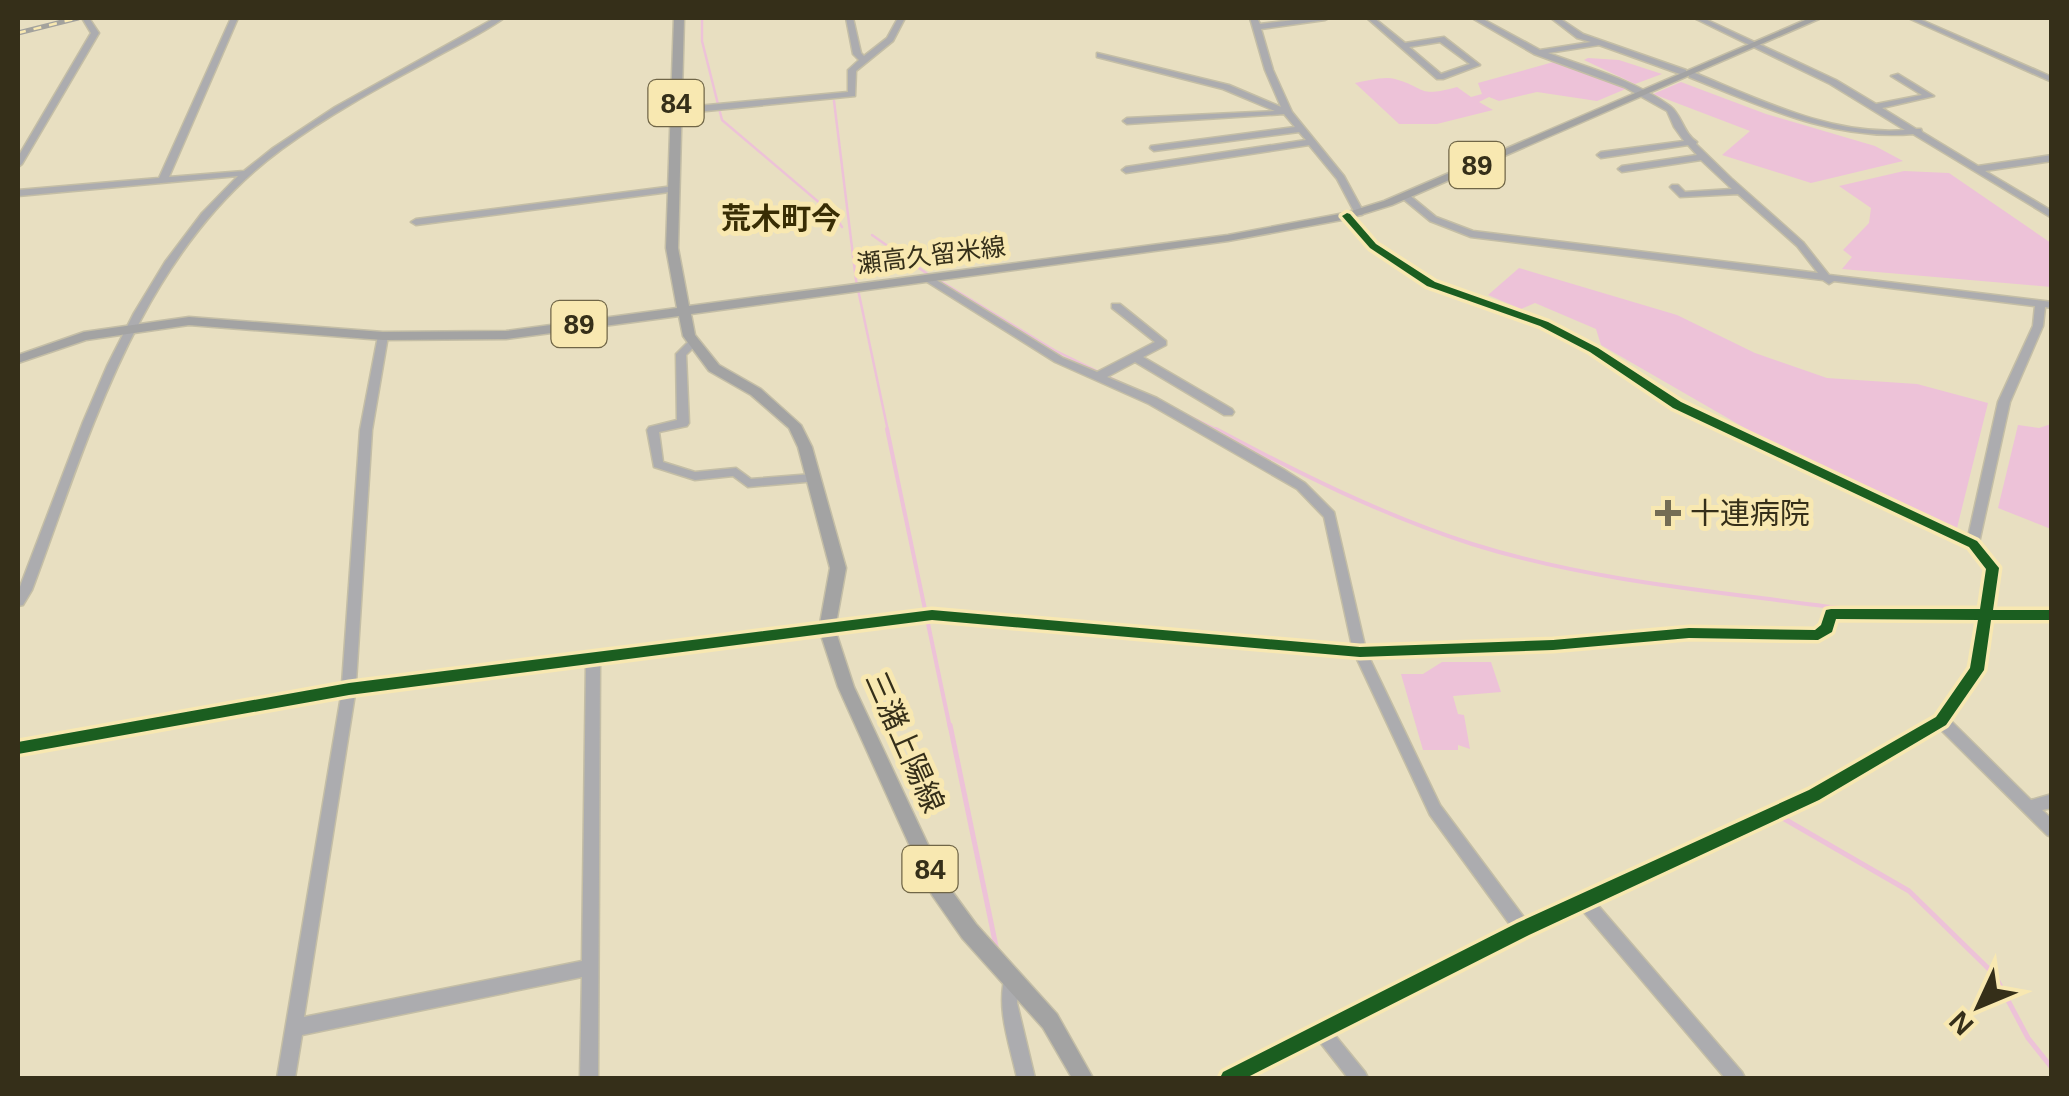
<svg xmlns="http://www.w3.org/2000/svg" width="2069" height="1096" font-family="Arial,'Noto Sans JP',sans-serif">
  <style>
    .water { fill: #edc2d8 }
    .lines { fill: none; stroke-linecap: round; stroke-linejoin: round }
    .stream-far2 { stroke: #edc2d8; stroke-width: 2.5 }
    .stream-far1 { stroke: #edc2d8; stroke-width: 4 }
    .stream { stroke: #edc2d8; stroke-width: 5 }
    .minor-casing { stroke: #c4bea6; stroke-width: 3 }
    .major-casing { stroke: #c4bea6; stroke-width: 3 }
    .minor { fill: #acacaf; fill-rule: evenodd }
    .major { fill: #a3a3a3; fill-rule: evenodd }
    .rail-casing { stroke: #a3a29d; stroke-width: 5 }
    .rail { stroke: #f8e8b1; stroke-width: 2.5; stroke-dasharray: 8; stroke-linecap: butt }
    .cycleway-casing { stroke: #f8e8b1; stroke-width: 7 }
    .cycleway { fill: #1b5e20; fill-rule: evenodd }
    .poi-dot { fill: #746d54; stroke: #f8e8b1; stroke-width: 4 }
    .labels { text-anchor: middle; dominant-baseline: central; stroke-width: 10; stroke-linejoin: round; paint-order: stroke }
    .far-street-label { font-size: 25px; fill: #352f19; stroke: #f8e8b1 }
    .shield { fill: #f8e8b1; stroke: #706647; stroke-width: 2.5 }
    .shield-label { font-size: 28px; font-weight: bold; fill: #352f19 }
    .far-quarter-label { font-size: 30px; font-weight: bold; fill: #382d04; stroke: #f8e8b1 }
    .poi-label { font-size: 30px; fill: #352f19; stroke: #f8e8b1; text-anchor: start }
    .street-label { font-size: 30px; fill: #352f19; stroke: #f8e8b1 }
  </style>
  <rect width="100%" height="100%" fill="#e8dfc1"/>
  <g class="water">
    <path d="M1588 58 1619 60 1662 74 1635 84 1584 60Z"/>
    <path d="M1557 61 1628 88 1597 101 1537 92 1499 101 1489 97 1479 102 1493 110 1437 124H1399L1355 83C1366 81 1384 76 1395 79 1427 88 1417 98 1457 87L1471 97 1482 94 1478 83Z"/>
    <path d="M1681 82 1766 114 1875 146 1903 161 1811 183 1722 155 1750 131 1653 94Z"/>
    <path d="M1904 171 1949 173 2051 243V287L1842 269 1852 257 1843 250 1869 223 1871 208 1839 186Z"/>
    <path d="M1519 268 1677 315 1755 353 1827 378 1917 384 1988 403 1957 528 1757 435 1601 345 1596 329 1535 303 1521 309 1488 295Z"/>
    <path d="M2051 424H2052L2051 529 1998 508 2018 425 2039 428Z"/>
    <path d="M1442 662H1491L1501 692 1453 696 1458 714 1464 715 1470 749 1458 745V750H1423L1401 674H1423Z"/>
  </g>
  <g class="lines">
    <g class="stream-far2">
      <path d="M702 18V41L722 120 835 216 842 227"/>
      <path d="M834 101 856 280 888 431"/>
      <path d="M872 235 929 275"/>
      <path d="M937 279 1054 350 1220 431"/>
    </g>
    <g class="stream-far1">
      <path d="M887 429 950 728"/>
      <path d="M1216 429C1298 473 1382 515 1472 544 1593 582 1722 592 1847 609"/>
    </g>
    <g class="stream">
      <path d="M950 725 997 951"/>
      <path d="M1781 817 1909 891 1994 974 2028 1038 2052 1068"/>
    </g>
    <defs>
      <g id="minor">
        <path d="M82 18H89L99 33 22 164 18 167V157L91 33Z"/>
        <path d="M231 18H238L169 177 244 171 273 148 335 107 495 18H504C480 35 451 48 425 63 376 89 327 116 282 149 140 253 91 432 32 590L23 605 18 606V592L83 422 107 366 134 313 165 262 202 213 238 176 18 196V190L159 178Z"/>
        <path d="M846 18H853L861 53 864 56 887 38 898 18H905L893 41 856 71 855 96 676 114 672 111 676 108 848 92V70L859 60 853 54Z"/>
        <path d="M1250 18H1257L1260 24 1312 18H1329L1325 20 1261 29 1273 70 1292 112 1344 176 1364 213 1362 215H1356L1337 179 1309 145 1126 173 1122 170 1126 167 1306 140 1299 132 1154 151 1150 148 1151 146 1295 127 1284 114 1127 124 1123 121 1127 118 1275 111 1223 89 1097 57V53L1229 85 1281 107 1265 70Z"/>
        <path d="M1367 18H1374L1405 43 1444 37 1480 65 1443 79H1437ZM1440 42 1470 64 1441 74 1409 47Z"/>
        <path d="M1472 18H1481L1540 50 1591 42 1577 38 1551 18H1559L1583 34 1686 70V74H1680L1599 45 1548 53C1589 68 1634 80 1670 106 1682 115 1683 133 1697 142L1696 144 1731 178 1803 242 1829 275 2052 302V308L2045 307 2043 326 2010 402 1979 543 1999 568 1993 610H2052V620H1991L1984 670 1950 720 2031 800 2052 794V808L2042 810 2052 819V837L2047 835 1940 729 1819 800 1596 903 1742 1072 1745 1078H1725L1582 910 1529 935 1334 1034 1365 1072 1368 1078H1348L1319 1041 1246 1078H1220L1223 1072 1511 926 1430 815 1356 657 932 620 600 663 598 1078H580L582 977 302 1035 295 1078H277L341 696 18 754V742L342 684 360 430 378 336 383 333 388 336 372 430 356 682 932 610 1352 646 1324 517 1297 489 1149 404 1055 362 924 280V276L928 275 1063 358 1097 372 1155 342 1112 308V304H1120L1166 341V345L1143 357 1232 409 1234 412 1232 415H1224L1135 362 1107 377 1157 398 1283 469 1305 483 1334 512 1365 646 1553 640 1689 628 1815 630 1821 625 1826 610 1831 609H1980L1986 569 1969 547 1673 408 1590 352 1540 326 1427 286 1370 248 1342 216 1344 214H1350L1376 244 1435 282 1548 322 1598 348 1681 402 1968 537 1998 402 2033 326 2035 306 1834 281 1829 284 1823 280 1471 237 1430 221 1402 198V194H1408L1436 217 1473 231 1818 273 1797 246 1738 194 1680 197 1670 187 1672 185H1678L1685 192 1732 189 1701 160 1622 172 1618 169 1622 166 1697 155 1688 145 1601 158 1597 155 1601 152 1684 141 1674 127 1667 111 1624 87 1534 54ZM1836 619 1978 620 1970 668 1936 717 1809 790 1526 920 1440 805 1369 657 1553 650 1689 638 1818 640 1832 632ZM586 664 582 961 304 1017 355 694Z"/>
        <path d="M1694 18H1703L1836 80 1876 104 1922 95 1891 76 1898 74 1934 96 1882 108 1916 129H1921L1922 132 1978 166 2052 155V161L1985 171 2052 211V218L1913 134C1833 141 1761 106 1689 77V73H1695C1761 100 1832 136 1905 130L1830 84Z"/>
        <path d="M1908 18H1917L2052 77V82Z"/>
        <path d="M674 186 679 189 677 191 416 225 411 222 416 219Z"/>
        <path d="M693 340 698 343 686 355 689 423 687 426 659 432 663 462 695 472 736 468 751 479 813 474 819 478 817 481 748 487 733 476 695 480 654 467 647 430 649 427 677 420 676 354 689 341Z"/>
        <path d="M1012 971 1018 973 1020 979 1017 1003 1035 1078H1017C1010 1045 995 1007 1006 973Z"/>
      </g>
      <path id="major" d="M674 18H684L678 248 689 306 1228 235 1345 213 1384 201 1810 18H1821L1392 205 1347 219 1228 241 691 314 695 335 719 365 761 389 801 425 812 447 846 568 835 629 854 687 946 883 976 924 1057 1014 1093 1078H1072L1043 1028 962 938 932 895 838 687 819 629 830 568 798 447 789 428 751 395 709 371 683 336 679 316 506 339 383 340 189 325 86 340 18 363V355L84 332 189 317 383 332 506 331 677 308 666 248Z"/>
    </defs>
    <use href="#minor" class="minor-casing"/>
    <use href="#major" class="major-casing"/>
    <use href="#minor" class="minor"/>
    <use href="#major" class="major"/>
    <defs>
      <path id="rail" d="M18 33 78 18"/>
    </defs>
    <use href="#rail" class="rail-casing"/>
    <use href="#rail" class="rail"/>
    <defs>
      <path id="cycleway" d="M1347 213 1350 214 1376 244 1435 282 1548 322 1598 348 1681 402 1977 541 1999 568 1993 610H2052V620H1991L1984 670 1946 725 1819 800 1529 935 1246 1078H1220L1223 1072 1517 923 1809 790 1936 717 1970 668 1978 620 1836 619 1832 632 1818 640 1689 638 1553 650 1360 657 932 620 349 695 18 754V742L349 683 932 610 1360 647 1553 640 1689 628 1815 630 1821 625 1826 610 1831 609H1980L1986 569 1969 547 1673 408 1590 352 1540 326 1427 286 1370 248 1342 216Z"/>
    </defs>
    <use href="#cycleway" class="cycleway-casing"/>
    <use href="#cycleway" class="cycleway"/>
  </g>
  <path class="poi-dot" d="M1663 498h10v10h10v10h-10v10h-10v-10h-10v-10h10z"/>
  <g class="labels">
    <g class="far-street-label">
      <text transform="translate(931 255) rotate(-7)">瀬高久留米線</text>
    </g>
    <g class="shield">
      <rect x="648.5" y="80" width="55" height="46" rx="8"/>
      <rect x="1449.5" y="142" width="55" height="46" rx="8"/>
      <rect x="551.5" y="301" width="55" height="46" rx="8"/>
      <rect x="902.5" y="846" width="55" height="46" rx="8"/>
    </g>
    <g class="shield-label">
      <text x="676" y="103">84</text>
      <text x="1477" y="165">89</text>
      <text x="579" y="324">89</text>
      <text x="930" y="869">84</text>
    </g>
    <g class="far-quarter-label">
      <text x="781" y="218">荒木町今</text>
    </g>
    <g class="poi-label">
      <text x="1690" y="513">十連病院</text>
    </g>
    <g class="street-label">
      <text transform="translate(905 742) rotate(66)">三潴上陽線</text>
    </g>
  </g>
  <rect width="2069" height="1096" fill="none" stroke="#352f19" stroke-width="40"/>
  <g transform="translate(1979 1006) rotate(226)" stroke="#f8e8b1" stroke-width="8" paint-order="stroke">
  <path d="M0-8L18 38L0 25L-18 38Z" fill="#352f19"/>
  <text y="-15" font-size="28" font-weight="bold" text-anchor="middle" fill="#352f19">N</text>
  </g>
</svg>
